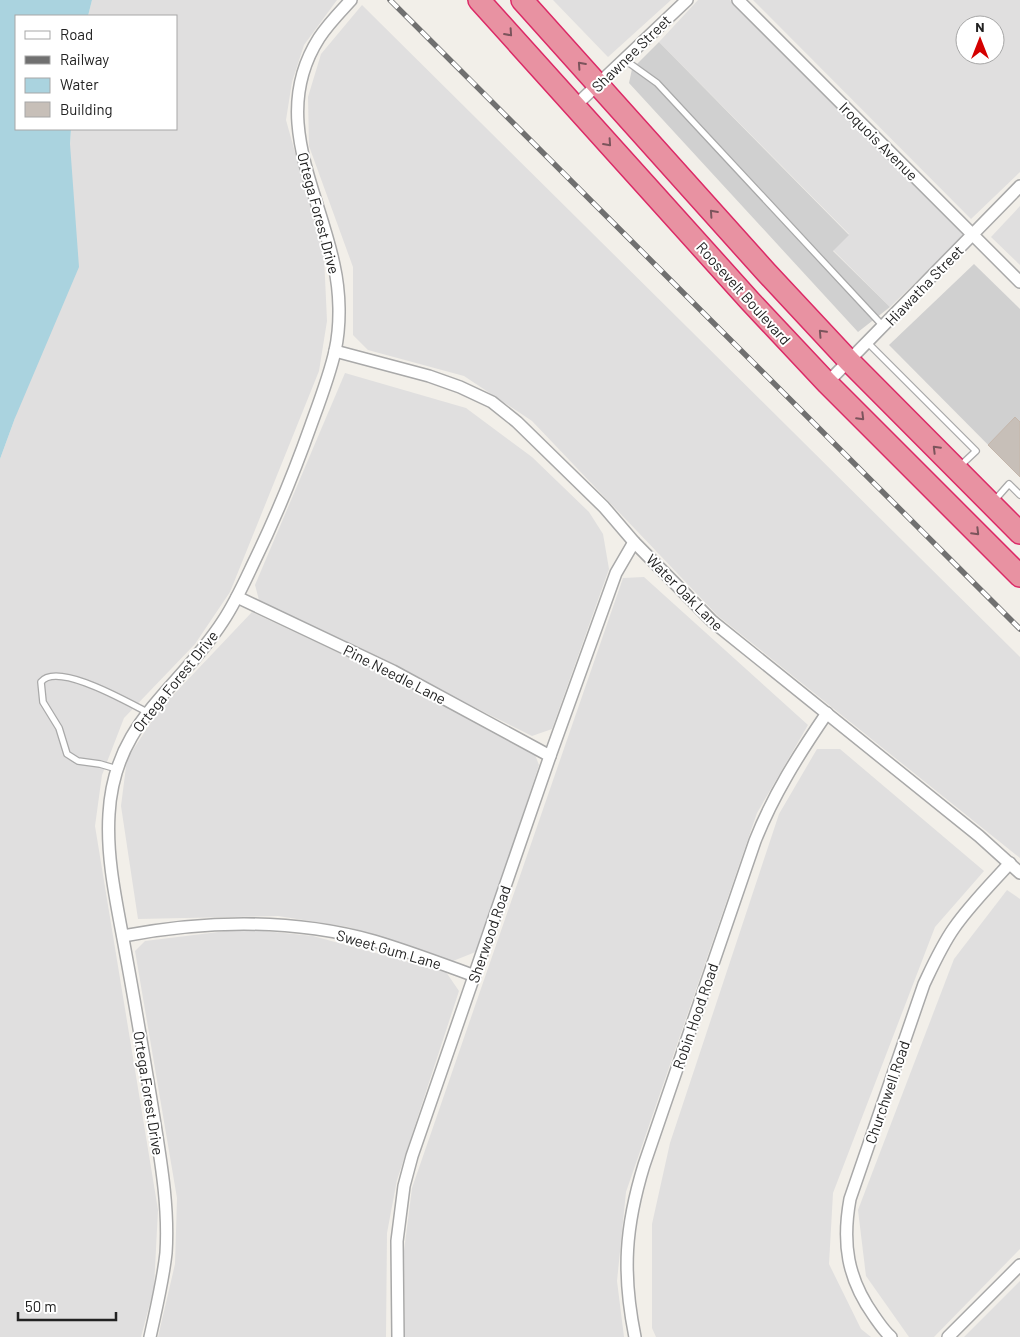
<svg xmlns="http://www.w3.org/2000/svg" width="1020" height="1337" font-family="Barlow,sans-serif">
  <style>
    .residential { fill: #e0dfdf; fill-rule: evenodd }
    .religious { fill: #d0d0d0 }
    .water { fill: #aad3df }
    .building { fill: #c7bfb8; stroke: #c4b6ab }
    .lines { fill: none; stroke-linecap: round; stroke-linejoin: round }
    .lane-casing { stroke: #a9a9a9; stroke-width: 8 }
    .street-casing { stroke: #a9a9a9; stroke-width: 14 }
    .highway-casing { stroke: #dc2a67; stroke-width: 24 }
    .lane { stroke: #fff; stroke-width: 5.5 }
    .street { stroke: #fff; stroke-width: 11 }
    .highway { stroke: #e892a2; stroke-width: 21 }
    .rail-casing { stroke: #707070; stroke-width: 5.5 }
    .rail { stroke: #fff; stroke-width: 4; stroke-dasharray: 11; stroke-linecap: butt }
    .oneway { stroke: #7b545c }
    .labels { text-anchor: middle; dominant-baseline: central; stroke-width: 4; stroke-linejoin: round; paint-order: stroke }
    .street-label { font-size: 15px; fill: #222; stroke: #fff }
  </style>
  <rect width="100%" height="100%" fill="#f2efe9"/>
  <g class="residential">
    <path d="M92 0H337L304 45 292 82 286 120 324 256 327 321 319 371 230 592 195 644 124 718 102 775 95 826 158 1210 154 1288 141 1337H0V459L15 418 70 144 71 129H176V16H88Z"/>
    <path d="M553 0H671L608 57Z"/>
    <path d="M698 0H730L965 234 890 307 833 250 849 234 659 42Z"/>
    <path d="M753 0H1020V172L971 219ZM965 25H995V55H965Z"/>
    <path d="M362 5 1020 657V858L718 616 532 421 464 376 368 350 353 335V267L309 146 308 97 321 54Z"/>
    <path d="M1020 206V265L991 237Z"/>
    <path d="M345 373 466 408 532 457 589 512 603 534 609 569 552 729 532 736 259 600 255 585Z"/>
    <path d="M644 577 808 725 757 813 626 1192 617 1281 624 1337H405L404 1251 412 1188 623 578Z"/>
    <path d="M252 612 388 676 534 752 539 765 478 951 453 961 348 927 278 916 138 919 121 806 127 759 159 710Z"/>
    <path d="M817 749H840L984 871 935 927 833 1193 829 1264 861 1329 871 1337H656L652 1328V1224L670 1143 779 814Z"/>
    <path d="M1007 890 1020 899V1249L934 1337H909L866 1276 858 1210 954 959Z"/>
    <path d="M243 929 313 936 446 972 459 991 397 1180 387 1233 386 1337H158L175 1264 177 1198 135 951 145 941Z"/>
    <path d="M1020 1281V1337H964Z"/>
  </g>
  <g class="religious">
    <path d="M659 42 849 235 833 251 890 307 858 332 629 83 632 69Z"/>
    <path d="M974 264 1020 309V477L889 345Z"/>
  </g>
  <path class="water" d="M0 0H92L88 16H16V129H71L70 144 79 267 15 418 0 459Z"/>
  <path class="building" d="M1015 417 1020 422V477L988 445Z"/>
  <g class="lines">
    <defs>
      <g id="lane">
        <path d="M625 60 657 83 883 326"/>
        <path d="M867 342 976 451 960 466"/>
        <path d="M994 501 1009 484 1020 495"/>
        <path d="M117 769 100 764 78 761 67 754 59 728 43 702 41 682C57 661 129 703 147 712"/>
      </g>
      <g id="street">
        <path d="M738 0 1020 282"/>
        <path d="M575 106 687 0"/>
        <path d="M335 351 429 376 460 387 492 402 517 422 604 507 634 542 712 621 979 836 1020 873"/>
        <path d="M827 383 1020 186"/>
        <path d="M237 597 393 671 550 756"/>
        <path d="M123 936C207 920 291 918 374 941 408 951 442 964 475 976"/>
        <path d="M150 1337C156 1309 163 1281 166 1253 169 1208 161 1162 154 1118 145 1063 136 1009 126 955 118 909 106 861 109 814 114 721 178 691 223 621 235 603 244 583 253 564 275 519 294 473 311 425 319 403 330 374 335 351 341 324 340 292 334 265 318 188 270 115 319 38 328 24 340 12 351 0"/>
        <path d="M398 1337 397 1241 404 1186 412 1156 550 756 616 573 634 542"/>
        <path d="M635 1337C622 1273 625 1227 644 1165L755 841C773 795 799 754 827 713"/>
        <path d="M891 1337C884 1331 879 1323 874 1316 847 1278 842 1243 850 1199L924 984C933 965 942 945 954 928 970 905 991 884 1010 863"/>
        <path d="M948 1337 1020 1265"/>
      </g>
      <g id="highway">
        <path d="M479 0 750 301 827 383 1020 576"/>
        <path d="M522 0 766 272 849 361 1020 533"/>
      </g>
    </defs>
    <use href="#lane" class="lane-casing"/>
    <use href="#street" class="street-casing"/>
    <use href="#highway" class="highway-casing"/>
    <use href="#lane" class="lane"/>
    <use href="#street" class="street"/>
    <use href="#highway" class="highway"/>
    <defs>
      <path id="rail" d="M390 0 1020 629"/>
    </defs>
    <use href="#rail" class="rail-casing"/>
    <use href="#rail" class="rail"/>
  </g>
  <defs><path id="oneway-chevron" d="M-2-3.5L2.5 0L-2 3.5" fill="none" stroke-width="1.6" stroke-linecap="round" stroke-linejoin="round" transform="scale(1.25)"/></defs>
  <g class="oneway">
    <use href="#oneway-chevron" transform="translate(509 33) rotate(48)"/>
    <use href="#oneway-chevron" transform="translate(581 65) rotate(-132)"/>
    <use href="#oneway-chevron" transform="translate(608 143) rotate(48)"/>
    <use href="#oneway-chevron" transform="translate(713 213) rotate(-132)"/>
    <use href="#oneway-chevron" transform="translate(822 333) rotate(-133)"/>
    <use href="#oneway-chevron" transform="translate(861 417) rotate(45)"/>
    <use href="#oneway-chevron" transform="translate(936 449) rotate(-135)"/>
    <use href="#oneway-chevron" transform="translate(976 532) rotate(45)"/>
  </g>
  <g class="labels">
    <g class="street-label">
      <text transform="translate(631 53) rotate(-44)">Shawnee Street</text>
      <text transform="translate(879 141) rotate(45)">Iroquois Avenue</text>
      <text transform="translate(319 213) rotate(75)">Ortega Forest Drive</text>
      <text transform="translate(924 285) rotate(-46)">Hiawatha Street</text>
      <text transform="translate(744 293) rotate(48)">Roosevelt Boulevard</text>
      <text transform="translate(685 592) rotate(45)">Water Oak Lane</text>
      <text transform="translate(395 674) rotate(27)">Pine Needle Lane</text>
      <text transform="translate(175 681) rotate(-51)">Ortega Forest Drive</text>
      <text transform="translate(489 934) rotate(-71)">Sherwood Road</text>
      <text transform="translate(389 949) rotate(16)">Sweet Gum Lane</text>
      <text transform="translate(695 1016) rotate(-71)">Robin Hood Road</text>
      <text transform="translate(887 1092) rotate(-71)">Churchwell Road</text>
      <text transform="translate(149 1093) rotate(81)">Ortega Forest Drive</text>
    </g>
  </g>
  <rect x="15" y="15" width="162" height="115" fill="#ffffff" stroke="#a7a7a7"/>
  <rect x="25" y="31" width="25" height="8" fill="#ffffff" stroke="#a7a7a7"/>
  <text x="60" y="40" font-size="15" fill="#222222">Road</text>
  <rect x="25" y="56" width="25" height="8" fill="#707070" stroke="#a7a7a7"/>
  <text x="60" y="65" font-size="15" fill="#222222">Railway</text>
  <rect x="25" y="78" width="25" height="15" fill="#aad3df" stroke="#a7a7a7"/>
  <text x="60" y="90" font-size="15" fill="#222222">Water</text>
  <rect x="25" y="102" width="25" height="15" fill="#c7bfb8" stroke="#a7a7a7"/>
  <text x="60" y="115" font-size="15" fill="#222222">Building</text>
  <g transform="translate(980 40)"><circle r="24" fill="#ffffff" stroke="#a7a7a7"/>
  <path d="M0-4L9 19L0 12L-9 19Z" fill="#d40000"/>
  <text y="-8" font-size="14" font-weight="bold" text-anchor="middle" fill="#222222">N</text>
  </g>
  <path d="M18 1312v8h98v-8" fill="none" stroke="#222222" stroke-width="2.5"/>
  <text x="25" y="1312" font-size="15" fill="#222222" stroke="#ffffff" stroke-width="4" paint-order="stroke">50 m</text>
</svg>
